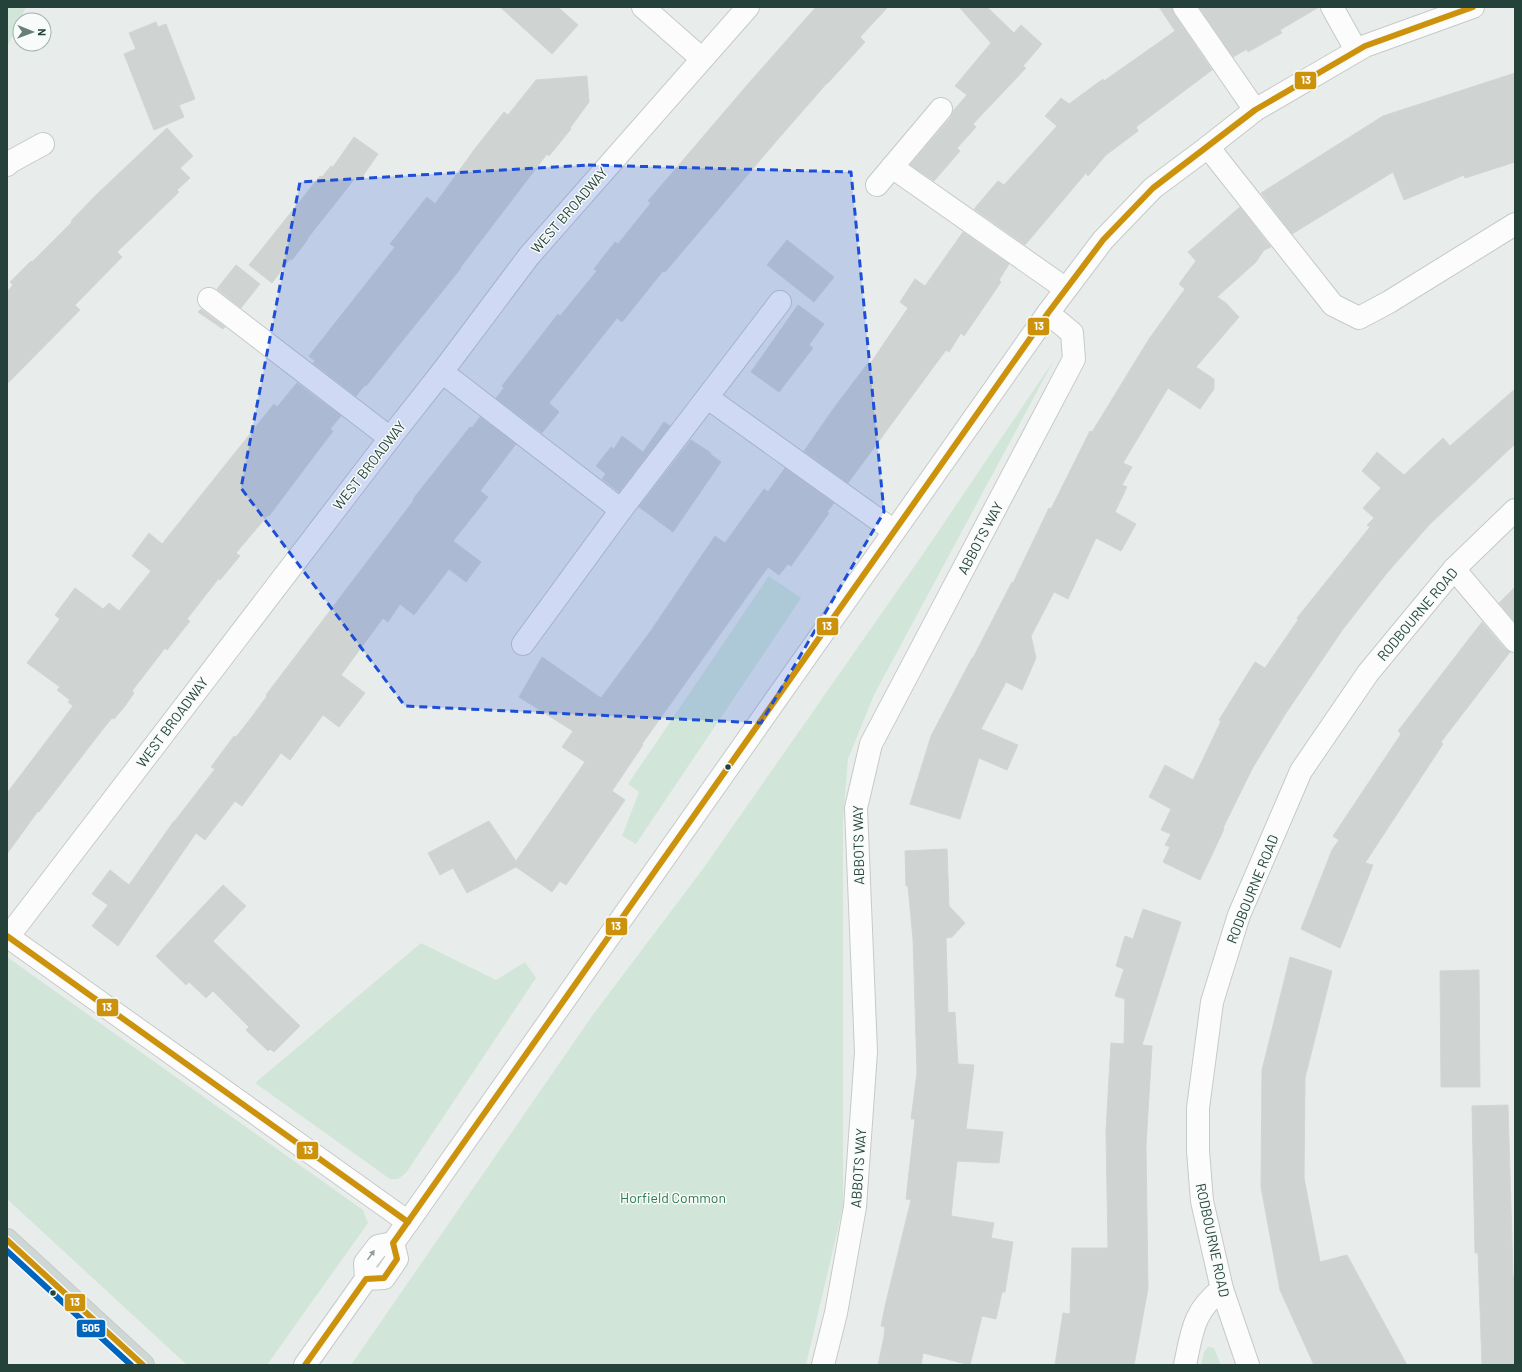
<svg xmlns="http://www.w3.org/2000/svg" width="1522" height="1372" font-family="Barlow,sans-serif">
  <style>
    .green { fill: #d1e6d8 }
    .building { fill: #cfd4d2; stroke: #d1d6d4 }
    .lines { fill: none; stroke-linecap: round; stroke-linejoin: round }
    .minor-casing { stroke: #c5cac8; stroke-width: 24 }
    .major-casing { stroke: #c3ccc9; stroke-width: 24 }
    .minor { stroke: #fcfcfc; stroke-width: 22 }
    .major { stroke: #cfd7d5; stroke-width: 22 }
    .bus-1-casing { stroke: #f7fbf9; stroke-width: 9 }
    .bus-2-casing { stroke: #f7fbf9; stroke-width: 9 }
    .bus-1 { stroke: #cd920c; stroke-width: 6 }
    .bus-2 { stroke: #0065bd; stroke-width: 6 }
    .oneway { fill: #909f9b }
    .marked { fill: #1d4ed8; fill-opacity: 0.2; stroke: #1d4ed8; stroke-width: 3; stroke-dasharray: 8 5; stroke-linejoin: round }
    .bus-dot { fill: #24423a; stroke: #f7fbf9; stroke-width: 1.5 }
    .labels { text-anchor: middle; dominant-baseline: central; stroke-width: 3; stroke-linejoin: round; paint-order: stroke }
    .street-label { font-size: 14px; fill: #24423a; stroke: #f7fbf9 }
    .park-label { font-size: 14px; fill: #2d7a4b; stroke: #f7fbf9 }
    .line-badge { stroke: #f7fbf9; stroke-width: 1.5 }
    .badge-label { font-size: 11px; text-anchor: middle; font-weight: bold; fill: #fff }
  </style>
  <rect width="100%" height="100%" fill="#e8edeb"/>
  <g class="green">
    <path d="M7 7H26L7 47Z"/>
    <path d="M1054 360 874 695 848 759 843 820V1207L806 1365H351L592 1016 705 866 923 554Z"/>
    <path d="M769 576 801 598 636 844 622 836 639 792 628 784Z"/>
    <path d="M421 943 496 980 525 962 536 978 406 1173 398 1179H390L255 1083Z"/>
    <path d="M7 957 363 1210 368 1223 267 1365H187L7 1199Z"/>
    <path d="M1208 1347 1214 1348 1221 1365H1201L1204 1352Z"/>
  </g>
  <g class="building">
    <path d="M500 7H558L578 25 552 54Z"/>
    <path d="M816 7H888L860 37 865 42 828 83H827L779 138 665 272 663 271 622 322 617 318 549 403 559 412 542 433 496 398 504 388 502 386 558 314 560 316 597 271 594 269 604 256 615 242 618 244 651 203 648 201 748 84Z"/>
    <path d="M959 7H987L1014 33 1021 25 1042 44 1023 66 1026 68 973 124 976 127 957 148 960 151 934 181 910 165 951 117 953 111 967 95 955 86 991 43Z"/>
    <path d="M1159 7H1172L1174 14 1212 70 1136 127 1138 131 1106 155 1088 176 1086 173 1025 245 974 209 998 181 1004 185 1057 126 1045 116 1061 98 1069 104 1103 79 1104 81 1175 31Z"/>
    <path d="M1199 7H1319L1280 30 1282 33 1248 52 1247 49 1233 57Z"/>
    <path d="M156 22 158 27 166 24 195 99 179 105 184 117 154 130 124 54 136 49 129 33Z"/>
    <path d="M1515 73V162L1465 178 1464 175 1404 200 1393 172 1292 234 1261 193 1383 116Z"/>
    <path d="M587 76 589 102 570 128 571 129 549 156 547 154 460 268H461L366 386 365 385 356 396 313 363 315 361 309 356 395 247 390 244 427 197 435 204 474 150 504 112 508 115 536 80Z"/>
    <path d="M167 128 193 156 180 168 190 178 177 190 179 192 117 252 122 257 75 305 80 310 7 384V292L13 285 10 282 31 261 32 262 72 222 71 221 95 196Z"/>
    <path d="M354 137 378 154 360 180 356 177 307 239H308L292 260 290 259 272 283 249 265 320 176 322 177 331 166 333 167Z"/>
    <path d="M1240 207 1271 247 1264 250 1256 262 1217 297 1226 303 1239 317 1196 367 1214 379V389L1200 409 1168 388 1123 463 1132 467 1122 485 1127 487 1115 512 1136 524 1121 551 1096 538 1068 599 1054 592 1031 636 1036 658 1022 690 1006 682 981 729 1018 745 1007 770 979 758 960 819 910 804 931 736 972 658H973L1012 582 1013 583 1049 508 1051 509 1090 431 1092 432 1149 339 1185 289 1179 284 1196 261 1188 252Z"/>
    <path d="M963 232 1009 264 999 280 1001 282 964 336 961 333 949 352 946 350 848 483 804 451 834 408 868 363 870 364 908 308 900 302 915 279 925 286Z"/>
    <path d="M787 240 834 277 814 302 767 265Z"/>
    <path d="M236 265 260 284 241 308 217 289Z"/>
    <path d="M798 305 824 324 809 345 813 348 779 392 751 372Z"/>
    <path d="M201 309 225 327 223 329 198 312Z"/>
    <path d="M297 383 341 416 330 429 333 431 269 516 268 515 236 553 240 556 220 580 219 578 187 619 190 621 167 650 165 648 132 691 134 693 125 706 114 719 112 718 103 729 39 812 38 811 7 854V793L73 706 68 702 70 700 57 690 60 687 27 663 60 619 55 615 75 588 103 609 109 603 119 611 151 571 132 556 149 533 162 544 274 404 277 407Z"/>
    <path d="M1515 389V444L1429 525 1387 573 1343 629 1286 713 1252 769 1223 828 1224 829 1200 880 1163 862 1170 847 1165 845 1171 834 1161 830 1171 809 1149 797 1165 765 1193 780 1221 721 1219 720 1255 662 1265 668 1298 620 1297 618 1370 527 1367 525 1374 518 1363 508 1381 488 1362 471 1377 452 1404 475 1443 438 1450 446Z"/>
    <path d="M480 417 516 444 480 491 488 497 453 541 481 562 466 582 449 569 414 615 400 604 388 622 383 618 341 675 365 693 339 727 323 715 290 760 281 753 242 806 235 801 205 840 196 833 118 946 92 926 108 905 92 894 110 870 129 885 174 821V822L215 769 211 767 234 736 236 737 251 718 267 696 266 695 414 500 413 499 470 427 472 428Z"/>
    <path d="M664 422 670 426 619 492 602 479 606 474 596 466 611 447 614 449 622 436 643 452Z"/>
    <path d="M691 440 711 453 710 454 721 462 673 532 639 507Z"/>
    <path d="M785 468 834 503 827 512 829 513 791 566 788 564 779 575 768 567 642 744 643 745 612 791 625 800 566 885 560 881 552 892 516 867 467 893 453 868 440 875 428 853 489 821 516 861 585 762 562 747 573 731 519 697 542 657 601 698 650 632 715 536 725 543 764 489 768 492Z"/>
    <path d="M1515 587V622L1499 603Z"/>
    <path d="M1482 622 1505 649 1510 652 1441 742 1443 744 1365 863 1373 865 1340 948 1301 929 1332 850 1339 840 1333 836 1401 734 1398 731Z"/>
    <path d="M947 849 949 906 965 923 952 937 946 938 948 1013 955 1012 958 1064 974 1065 966 1129 1003 1132 999 1163 957 1161 951 1216 994 1223 991 1238 1013 1242 1005 1292H1002L996 1319 982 1316 970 1365 923 1353 921 1365H878L884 1337 885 1327 881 1326 886 1302 911 1200 906 1199 915 1119H911L917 1073 913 939 908 886H906L905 851Z"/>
    <path d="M223 885 246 906 213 941 300 1026 274 1052 270 1049 268 1051 246 1030 249 1027 213 991 206 998 189 982 186 985 156 956Z"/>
    <path d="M1143 909 1181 922 1142 1045 1152 1046 1146 1145 1148 1288 1134 1365H1055L1063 1313 1070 1314 1072 1248H1108L1106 1131 1111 1043 1124 1044 1125 999 1115 996 1124 969 1116 966 1125 936 1133 939Z"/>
    <path d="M1290 957 1332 971 1305 1078 1304 1178 1320 1262 1347 1255 1407 1365H1314L1280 1290 1261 1187 1262 1070Z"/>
    <path d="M1479 970 1480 1087H1441L1440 971Z"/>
    <path d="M1508 1105 1513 1276H1515V1365H1482L1478 1253H1475L1472 1106Z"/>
  </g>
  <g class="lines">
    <defs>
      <g id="minor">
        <path d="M643 7 702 59"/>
        <path d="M1184 7 1255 110"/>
        <path d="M1332 7 1356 50"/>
        <path d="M1208 147 1333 305 1359 318 1389 302 1515 224"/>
        <path d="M7 165 10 162 43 144"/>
        <path d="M892 167 1066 289"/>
        <path d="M877 185 941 109"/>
        <path d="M209 299 390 438"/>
        <path d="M442 372 621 510"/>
        <path d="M708 398 894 531"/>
        <path d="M1454 569 1515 641"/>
        <path d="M523 644 621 510 780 302"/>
        <path d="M7 936 408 1222"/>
        <path d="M8 937 390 438 442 372 529 256 748 7"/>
        <path d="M366 1279 384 1278 397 1259 393 1243"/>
        <path d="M305 1365 366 1279 365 1263 378 1246 393 1243 408 1222 1048 313 1103 240 1153 188 1208 147 1255 110 1365 46 1473 7"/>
        <path d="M823 1365 836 1313 855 1207 866 1052 856 808 871 744 1074 359 1072 333 1048 313"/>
        <path d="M1185 1365C1192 1332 1193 1311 1222 1289"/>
        <path d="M1248 1365 1222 1289 1202 1201 1198 1151V1108L1212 1002 1239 915 1301 771 1368 673 1454 569 1515 510"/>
      </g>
      <path id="major" d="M7 1240 143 1365"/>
    </defs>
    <use href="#minor" class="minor-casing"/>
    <use href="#major" class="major-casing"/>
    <use href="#minor" class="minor"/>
    <use href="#major" class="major"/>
    <defs>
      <g id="bus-1">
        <path d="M7 936 408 1222"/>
        <path d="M7 1240 143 1365"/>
        <path d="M305 1365 366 1279 384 1278 397 1259 393 1243 1048 313 1103 240 1153 188 1255 110 1365 46 1473 7"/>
      </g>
      <path id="bus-2" d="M7 1251 131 1365"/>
    </defs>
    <use href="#bus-1" class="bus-1-casing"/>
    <use href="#bus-2" class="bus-2-casing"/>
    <use href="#bus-1" class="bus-1"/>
    <use href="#bus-2" class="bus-2"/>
  </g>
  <defs><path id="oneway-solid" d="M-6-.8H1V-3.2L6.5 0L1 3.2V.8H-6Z"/></defs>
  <use class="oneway" href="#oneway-solid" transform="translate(371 1255) rotate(-54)"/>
  <path class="marked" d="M588 165 851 172 884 512 761 723 405 706 241 488 300 182Z"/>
  <g class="bus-dot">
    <circle cx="728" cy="767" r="3.5"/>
    <circle cx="53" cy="1293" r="3.5"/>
  </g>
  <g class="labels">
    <g class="street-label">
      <text transform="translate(569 210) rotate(-49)">WEST BROADWAY</text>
      <text transform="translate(369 465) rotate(-52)">WEST BROADWAY</text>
      <text transform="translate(980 538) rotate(-62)">ABBOTS WAY</text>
      <text transform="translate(1417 614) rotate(-50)">RODBOURNE ROAD</text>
      <text transform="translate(172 722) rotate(-53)">WEST BROADWAY</text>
      <text transform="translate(858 845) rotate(-91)">ABBOTS WAY</text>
      <text transform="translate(1252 889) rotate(-68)">RODBOURNE ROAD</text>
      <text transform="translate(858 1168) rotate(-86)">ABBOTS WAY</text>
      <text transform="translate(1213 1240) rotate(78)">RODBOURNE ROAD</text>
    </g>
    <g class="park-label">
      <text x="673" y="1197">Horfield Common</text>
    </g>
  </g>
  <g class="line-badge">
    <rect x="1294" y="71" width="23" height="19" rx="4" fill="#cd920c"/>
    <rect x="1027" y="317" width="23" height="19" rx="4" fill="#cd920c"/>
    <rect x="816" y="617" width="23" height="19" rx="4" fill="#cd920c"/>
    <rect x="605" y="917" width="23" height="19" rx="4" fill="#cd920c"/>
    <rect x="96" y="998" width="23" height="19" rx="4" fill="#cd920c"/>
    <rect x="296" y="1141" width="23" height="19" rx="4" fill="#cd920c"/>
    <rect x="64" y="1293" width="22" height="19" rx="4" fill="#cd920c"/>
    <rect x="76" y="1319" width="30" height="19" rx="4" fill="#0065bd"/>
  </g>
  <g class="badge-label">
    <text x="1306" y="84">13</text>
    <text x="1039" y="330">13</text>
    <text x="827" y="630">13</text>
    <text x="616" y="930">13</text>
    <text x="107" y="1011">13</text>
    <text x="308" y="1154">13</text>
    <text x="75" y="1306">13</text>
    <text x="91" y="1332">505</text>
  </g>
  <rect width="1522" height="1372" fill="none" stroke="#24423a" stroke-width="16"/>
  <g transform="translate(32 32) rotate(91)"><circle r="19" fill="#f7fbf9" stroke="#a3b1ad"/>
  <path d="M0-3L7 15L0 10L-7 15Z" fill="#697e78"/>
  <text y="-6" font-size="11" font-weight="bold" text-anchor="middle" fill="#24423a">N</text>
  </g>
</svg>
